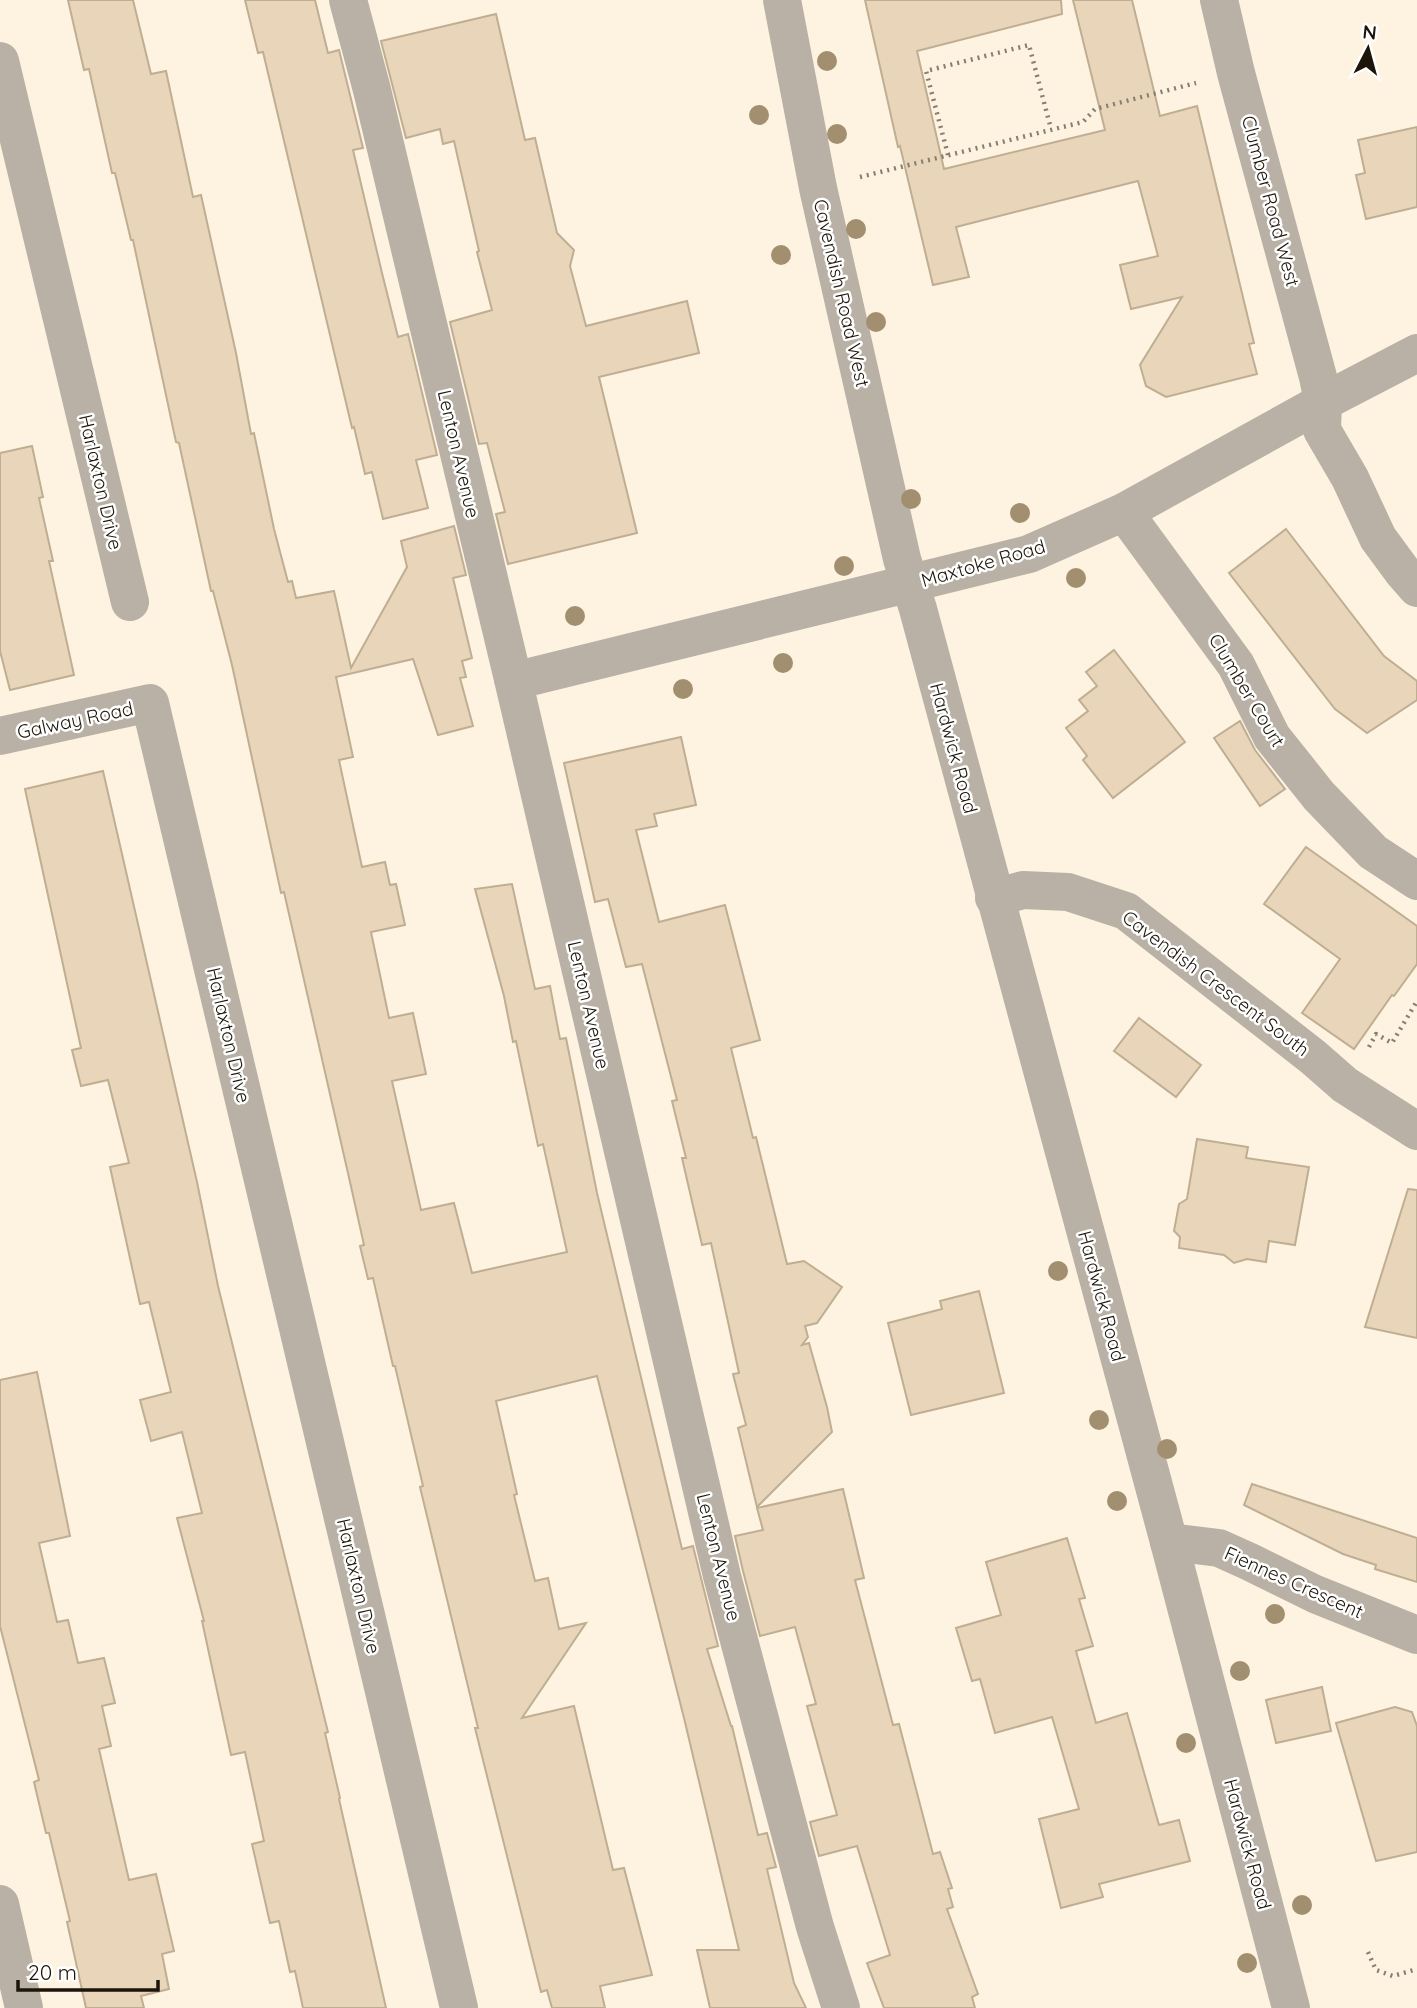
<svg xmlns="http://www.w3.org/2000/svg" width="1417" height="2008" font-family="Quicksand,sans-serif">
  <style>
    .building { fill: #e9d6ba; stroke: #bfae92; stroke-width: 2 }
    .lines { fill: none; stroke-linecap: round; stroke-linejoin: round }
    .path { stroke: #867e70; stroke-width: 4.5; stroke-dasharray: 2 5; stroke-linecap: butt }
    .minor { stroke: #b9b1a5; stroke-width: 38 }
    .tree { fill: #a28f6f }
    .labels { text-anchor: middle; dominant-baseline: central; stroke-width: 5; stroke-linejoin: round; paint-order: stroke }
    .street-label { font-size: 19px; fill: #1b150a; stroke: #fff }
  </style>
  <rect width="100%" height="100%" fill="#fef3e1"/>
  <g class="building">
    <path d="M68 0H133L151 74 166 71 193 197 201 195 236 353 251 434 254 433 274 529 288 582 292 581 296 598 334 591 351 668 407 567 401 541 454 526 466 575 453 578 472 658 462 661 466 677 460 678 473 726 438 735 413 659 336 677 353 757 339 760 362 867 385 862 390 885 396 884 405 925 371 932 389 1018 413 1013 426 1074 392 1081 421 1210 454 1203 472 1273 567 1252 543 1144 538 1146 516 1041 513 1042 504 996 475 889 512 884 535 989 550 986 560 1039 566 1038 597 1193 682 1549 693 1546 718 1646 707 1649 731 1726H732L758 1835 767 1833 776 1867 767 1869 794 1983 806 2008H710L697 1950H739L684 1718 597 1376 496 1401 517 1494 514 1495 535 1581 548 1578 559 1629 586 1623 522 1718 574 1706 613 1870 624 1868 652 1975 600 1986 605 2008H552L547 1990 541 1992 475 1728H478L432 1537 420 1487 423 1486 395 1366H393L373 1278 368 1279 360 1246 364 1245 350 1182 284 892 281 893 232 665 213 591H211L179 443 176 442 133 240H131L115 173H112L89 69 84 70Z"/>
    <path d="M245 0H315L328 53 339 50 363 148 353 150 382 273 398 337 408 334 437 455 416 460 428 508 383 519 372 472 365 474 354 427 352 428 263 52 258 53Z"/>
    <path d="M865 0H1061L1062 14 917 51 944 169 1105 130 1073 0H1132L1160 116 1197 106 1254 343 1249 344 1257 374 1166 397 1146 386 1140 365 1182 297 1131 309 1120 265 1158 256 1138 181 956 227 969 277 933 285 900 146 898 147Z"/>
    <path d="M496 14 525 140 535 138 557 233 574 250 570 266 586 326 687 301 699 353 599 377 637 533 508 564 496 514 505 512 487 443 479 444 450 322 492 310 477 252 479 251 454 141 443 144 440 129 406 138 381 41Z"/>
    <path d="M1417 127V207L1366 219 1356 175 1365 173 1358 140Z"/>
    <path d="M32 446 43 497 39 498 53 561H49L74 675 10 690 0 651V453Z"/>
    <path d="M1286 529 1384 656 1417 681V700L1367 733 1335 709 1229 573Z"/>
    <path d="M1114 650 1185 742 1113 798 1083 760 1087 756 1066 728 1088 711 1079 700 1097 686 1086 672Z"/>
    <path d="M1240 721 1255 750 1285 789 1260 806 1214 738Z"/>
    <path d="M681 737 696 805 654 814 657 826 636 830 659 922 725 905 760 1040 731 1048 753 1138 756 1137 787 1264 804 1261 842 1287 817 1323 805 1326 808 1337 802 1345 809 1343 827 1407 832 1432 757 1507 738 1428 746 1425 733 1374 739 1373 711 1243 702 1245 682 1158H686L672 1101 677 1100 642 964 626 967 608 899 595 902 564 763Z"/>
    <path d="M103 771 197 1182 218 1286 328 1732 325 1733 340 1798 339 1799 386 2008H303L295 1971 290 1972 279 1921 270 1923 252 1844 264 1841 245 1752 231 1755 202 1621H204L177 1518 202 1513 182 1432 151 1441 140 1400 171 1392 149 1302 140 1304 110 1167 129 1163 108 1080 81 1086 72 1050 81 1048 25 789Z"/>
    <path d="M1306 847 1417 926V964L1394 996 1392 995 1354 1049 1302 1013 1340 959 1264 904Z"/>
    <path d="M1139 1018 1201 1065 1176 1097 1114 1051Z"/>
    <path d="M1197 1139 1248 1147 1246 1158 1309 1167 1295 1245 1269 1241 1266 1262 1247 1259 1234 1263 1224 1255 1179 1248 1180 1237 1174 1231 1179 1204 1187 1199Z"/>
    <path d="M1408 1189 1417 1190V1338L1365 1327Z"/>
    <path d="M979 1291 1004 1393 911 1415 888 1323 942 1309 940 1301Z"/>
    <path d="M37 1372 70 1536 39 1543 57 1622 68 1620 78 1663 104 1658 115 1703 102 1706 111 1746 99 1749 129 1880 156 1874 174 1951 162 1954 169 1989 141 1996 144 2008H86L67 1922 70 1921 49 1833H46L34 1782 39 1780 0 1626V1380Z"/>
    <path d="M1252 1484 1417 1538V1582L1375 1569 1376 1565 1343 1554 1244 1505Z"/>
    <path d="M843 1489 864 1578 855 1580 893 1725 899 1724 933 1854 940 1852 952 1888 948 1889 953 1907 947 1909 978 1994 972 1997 975 2008H884L867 1963 890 1955 857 1846 819 1856 810 1822 837 1815 807 1706 816 1704 795 1627 760 1636 743 1571 735 1536 763 1530 757 1508Z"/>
    <path d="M1067 1538 1085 1598 1079 1599 1093 1646 1076 1651 1096 1723 1127 1713 1159 1825 1179 1820 1190 1861 1099 1884 1103 1897 1061 1908 1039 1819 1079 1809 1052 1717 995 1733 980 1679 972 1681 956 1628 1001 1615 986 1562Z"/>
    <path d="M1322 1687 1331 1731 1276 1743 1266 1700Z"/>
    <path d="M1395 1707 1412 1712 1417 1726V1852L1376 1861 1336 1723Z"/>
  </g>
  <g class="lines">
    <g class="path">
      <path d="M948 155 926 71 1029 45 1051 129"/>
      <path d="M860 177 1083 122 1095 109 1196 83"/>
      <path d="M1369 1047 1376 1034 1392 1043 1417 1001"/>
      <path d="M1368 1952 1376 1970 1393 1976 1417 1969"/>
    </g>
    <g class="minor">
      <path d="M348 0 372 90 513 679 722 1576 815 1927 841 2008"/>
      <path d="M782 0 818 188 902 559 918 609 1169 1542 1291 2008"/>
      <path d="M1219 0 1236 73 1318 377 1323 402 1322 430 1350 478 1378 538 1403 572 1417 588"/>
      <path d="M0 61 130 602"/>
      <path d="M1124 512 1236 665 1272 737 1319 796 1373 852 1417 881"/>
      <path d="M513 679 534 676 1029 554 1124 512 1323 402 1417 353"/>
      <path d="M0 736 150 703 459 2008"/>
      <path d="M994 898 1023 890 1068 892 1126 911 1313 1057 1345 1085 1417 1131"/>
      <path d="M1169 1542 1219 1548 1250 1562 1315 1594 1417 1635"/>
      <path d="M0 1904 24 2008"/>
    </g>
  </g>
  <g class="tree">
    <circle cx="827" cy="61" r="10"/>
    <circle cx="759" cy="115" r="10"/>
    <circle cx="837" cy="134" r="10"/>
    <circle cx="856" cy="229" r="10"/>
    <circle cx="781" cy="255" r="10"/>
    <circle cx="876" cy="322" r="10"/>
    <circle cx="911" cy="499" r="10"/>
    <circle cx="1020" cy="513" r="10"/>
    <circle cx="844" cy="566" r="10"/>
    <circle cx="1076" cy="578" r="10"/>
    <circle cx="575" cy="616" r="10"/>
    <circle cx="783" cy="663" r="10"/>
    <circle cx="683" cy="689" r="10"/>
    <circle cx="1058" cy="1271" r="10"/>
    <circle cx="1099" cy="1420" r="10"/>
    <circle cx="1167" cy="1449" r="10"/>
    <circle cx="1117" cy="1501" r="10"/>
    <circle cx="1275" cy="1614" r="10"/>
    <circle cx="1240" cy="1671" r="10"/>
    <circle cx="1186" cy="1743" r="10"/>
    <circle cx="1302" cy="1905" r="10"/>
    <circle cx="1247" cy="1963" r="10"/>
  </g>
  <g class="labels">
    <g class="street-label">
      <text transform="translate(1271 201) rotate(75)">Clumber Road West</text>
      <text transform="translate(842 293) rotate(77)">Cavendish Road West</text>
      <text transform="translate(459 454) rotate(77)">Lenton Avenue</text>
      <text transform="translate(101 482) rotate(77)">Harlaxton Drive</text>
      <text transform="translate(983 563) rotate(-16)">Maxtoke Road</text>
      <text transform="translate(1247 690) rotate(59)">Clumber Court</text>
      <text transform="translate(75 720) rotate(-12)">Galway Road</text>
      <text transform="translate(954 748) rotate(75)">Hardwick Road</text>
      <text transform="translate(1216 983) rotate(37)">Cavendish Crescent South</text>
      <text transform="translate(589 1005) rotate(77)">Lenton Avenue</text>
      <text transform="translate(229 1035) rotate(77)">Harlaxton Drive</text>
      <text transform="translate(1102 1296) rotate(75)">Hardwick Road</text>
      <text transform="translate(719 1557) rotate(76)">Lenton Avenue</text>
      <text transform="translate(1294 1582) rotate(24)">Fiennes Crescent</text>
      <text transform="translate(359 1586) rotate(77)">Harlaxton Drive</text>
      <text transform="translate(1248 1844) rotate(75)">Hardwick Road</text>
    </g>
  </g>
  <g transform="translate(1368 49) rotate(6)" stroke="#ffffff" stroke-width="5" paint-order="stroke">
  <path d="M0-5L12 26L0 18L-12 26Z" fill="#1b150a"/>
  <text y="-10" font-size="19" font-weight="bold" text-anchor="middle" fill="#1b150a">N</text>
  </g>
  <path d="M18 1980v10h140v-10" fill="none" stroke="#1b150a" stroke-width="3.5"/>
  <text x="28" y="1980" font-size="21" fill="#1b150a" stroke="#ffffff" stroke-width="5" paint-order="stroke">20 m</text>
</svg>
